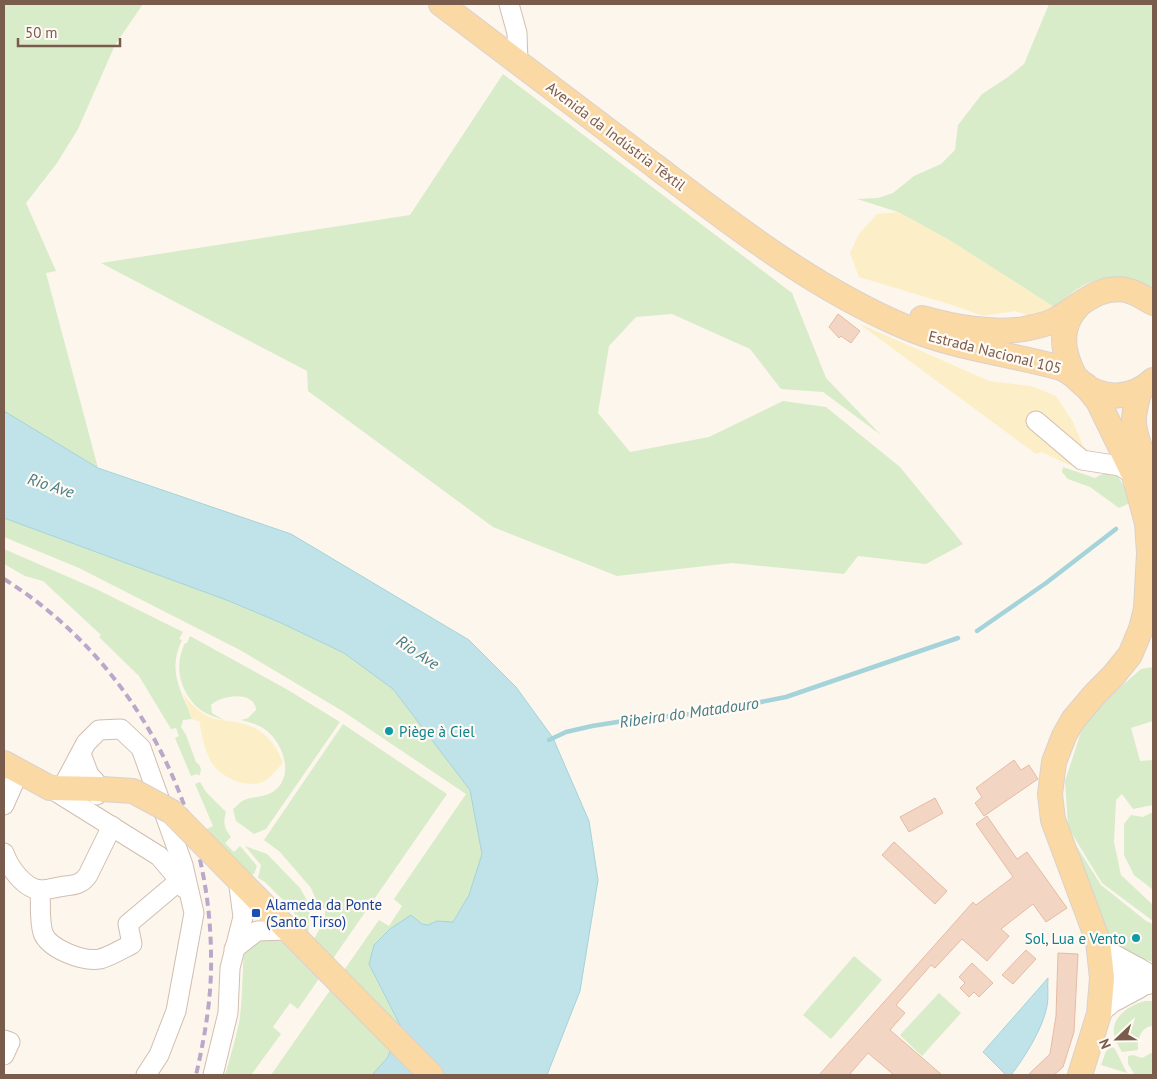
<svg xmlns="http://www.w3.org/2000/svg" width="1157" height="1079" font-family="'PT Sans',sans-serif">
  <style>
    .green { fill: #d8ecc9 }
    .sand { fill: #fcefc7 }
    .water { fill: #bfe3e8; stroke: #a5d3da }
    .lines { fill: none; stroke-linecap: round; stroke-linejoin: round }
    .stream { stroke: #a5d3da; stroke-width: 4.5 }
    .building { fill: #f3d5c3; stroke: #e6bba3 }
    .minor-casing { stroke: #d1beb0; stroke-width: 21 }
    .major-casing { stroke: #dad1cd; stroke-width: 26 }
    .minor { stroke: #fff; stroke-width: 19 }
    .major { stroke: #fbd9a5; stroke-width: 24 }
    .rail { stroke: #b9a8c9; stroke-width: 4; stroke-dasharray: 8 5; stroke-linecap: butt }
    .major-bridge-casing { stroke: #dad1cd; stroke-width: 26; stroke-linecap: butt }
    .major-bridge { stroke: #fbd9a5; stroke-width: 24 }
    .culture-dot { fill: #0f9aa8; stroke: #fffaf3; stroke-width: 2 }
    .transit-dot { fill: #1a4fb4; stroke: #fffaf3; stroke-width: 2 }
    .labels { text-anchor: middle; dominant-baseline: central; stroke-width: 4.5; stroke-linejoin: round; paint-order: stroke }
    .street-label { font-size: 15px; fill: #7a5c4d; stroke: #fffaf3 }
    .culture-label { font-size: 15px; fill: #0d838f; stroke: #fffaf3; text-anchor: start }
    .transit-label { font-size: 15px; fill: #164399; stroke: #fffaf3; text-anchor: start }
    .water-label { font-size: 16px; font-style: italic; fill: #437c86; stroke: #fffaf3 }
  </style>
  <rect width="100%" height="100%" fill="#fdf6ec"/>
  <g class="green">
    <path d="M4 4H143L115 45 78 129 57 163 26 203 56 271 46 273 98 468 4 411Z"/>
    <path d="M1049 4H1153V289C1131 277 1105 274 1082 286 1072 292 1063 300 1054 307L949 240 898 212 857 199 878 198 893 193 914 176 941 164 955 150 958 125 982 94 1008 77 1024 64Z"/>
    <path d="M503 74 792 293 826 378 881 435 823 392 781 389 750 349 672 314 636 317 609 346 598 413 630 452 709 437 783 401 826 407 900 467 963 544 926 564 858 556 844 574 732 563 617 576 493 527 308 391 307 371 101 263 410 215Z"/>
    <path d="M1063 467 1095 478C1119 463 1123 485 1130 503L1119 508 1090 487 1068 479 1062 472Z"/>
    <path d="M4 518 229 601 279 622 344 653 393 689 470 790 482 854 469 895 453 922 437 921 428 925 422 924 411 915 369 964 400 1025 388 1057 372 1075H271L379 920 389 926 402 906 394 899 466 794 344 712 240 650 79 568 4 537Z"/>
    <path d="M4 549 96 589 183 632 179 639 182 640C167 672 181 689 192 719L183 720 181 727 186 735 196 762 200 766 201 770 199 776 197 774 191 776 175 738 179 736 176 728 171 729 139 676 99 637 101 635 43 581 25 576 4 564Z"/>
    <path d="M190 636 288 690 340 722 266 829 254 834 236 821 233 809C236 807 239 803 242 801 252 796 264 798 274 791 296 775 282 740 263 728 257 724 248 722 241 720L248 718 256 710C255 690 221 695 211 705L212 713 225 721C216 717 204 714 197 707 179 690 174 665 185 643H187Z"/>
    <path d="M1153 667V721L1131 728 1140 761 1153 760V805L1133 809 1122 794 1116 800 1114 842 1121 875 1153 905V921L1102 883 1068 827 1065 781 1086 717 1141 669Z"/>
    <path d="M343 724 447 794 298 1009 290 1003 273 1027 281 1034 251 1075H225C230 1058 235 1041 239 1023 242 1006 242 987 243 970 243 961 243 951 251 945 266 935 297 943 315 944L316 940 314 939 319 930 318 919 325 917V909L317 902 311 888 280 852 264 840Z"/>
    <path d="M200 782 206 792 226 812C223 822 224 828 231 837L225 843 234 852 240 846 257 866 254 874 249 875 203 831 213 826 195 784Z"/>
    <path d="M1153 812V890L1134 875 1124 855V824L1131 815 1143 817Z"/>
    <path d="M1065 828 1101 885 1146 921 1153 924V962L1127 954 1106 939Z"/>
    <path d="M245 846 267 854 300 888 310 906 308 936 292 909 265 882 258 878 261 865Z"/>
    <path d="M854 956 882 980 831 1039 803 1015Z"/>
    <path d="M939 993 961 1013 922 1056 900 1035Z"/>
    <path d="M1145 1001H1153V1026C1141 1026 1137 1040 1138 1050L1122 1052C1119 1047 1115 1040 1114 1034 1111 1017 1131 1004 1145 1001Z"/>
    <path d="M1112 1047 1115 1049 1127 1073 1101 1065 1106 1051Z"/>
    <path d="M1153 1052V1075H1135L1128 1064V1056L1133 1055 1142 1058Z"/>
  </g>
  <g class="sand">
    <path d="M898 212 949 240 1054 307 1029 316 1015 311 983 316 955 306 859 277 850 253 859 234 877 214Z"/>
    <path d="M858 323 989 381 1031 386 1056 396 1073 422 1083 446 1093 455 1100 474 1067 464 1042 452 1036 454Z"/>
    <path d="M183 694C191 704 200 714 212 718 221 721 231 721 240 723 263 728 275 742 283 763 278 768 272 776 266 780 251 790 224 779 214 766 207 758 200 732 200 722L192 719Z"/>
  </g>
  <g class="water">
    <path d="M4 411 98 468 291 534 469 640 516 687 553 738 589 821 598 880 580 991 547 1075H372L388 1057 400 1025 369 964 374 945 390 929 411 915 422 924 428 925 437 921 453 922 469 895 482 854 470 790 393 689 344 653 279 622 229 601 4 518Z"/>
    <path d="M1048 978C1047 987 1049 997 1047 1006 1043 1028 1025 1057 1011 1075H1006L983 1052Z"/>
  </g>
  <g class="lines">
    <g class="stream">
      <path d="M977 631 1046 583 1116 529"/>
      <path d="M549 740 566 732 592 726 630 720 711 712 786 697 958 638"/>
    </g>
  </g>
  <g class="building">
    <path d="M838 314 860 331 851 343 841 336 839 338 829 327Z"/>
    <path d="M1014 760 1021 770 1029 765 1038 779 984 816 975 803 982 797 976 788Z"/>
    <path d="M935 798 943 813 909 832 900 817Z"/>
    <path d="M987 816 1017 859 1027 852 1067 908 1046 922 1033 904 1001 929 1009 936 987 961 962 939 935 968 931 965 896 1005 905 1013 890 1030 942 1075H894L868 1053 849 1075H819L973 902 976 905 1013 877 976 824Z"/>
    <path d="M894 842 947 891 935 904 882 855Z"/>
    <path d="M1026 950 1036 959 1013 984 1002 975Z"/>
    <path d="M1058 953 1078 954 1074 1032 1063 1067 1054 1075H1028L1050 1054 1056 1016Z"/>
    <path d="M972 963 993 983 979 997 974 992 969 997 960 988 965 983 959 977Z"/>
  </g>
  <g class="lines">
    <defs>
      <g id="minor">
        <path d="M509 4 517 33 518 62"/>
        <path d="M1036 421 1082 460 1120 466 1134 475"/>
        <path d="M81 754 89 775 102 789 97 795"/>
        <path d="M50 788 159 856 176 876 184 888"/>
        <path d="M62 788 86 743 99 730 121 729 141 748 183 865 194 913 176 1011 159 1055 146 1075"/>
        <path d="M4 805 19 771"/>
        <path d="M4 853C9 867 24 889 41 890 49 890 57 887 65 886 75 885 82 884 88 875L112 826"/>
        <path d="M40 890C41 903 39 920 43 933 49 949 83 962 100 959 111 956 122 949 132 944L128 924 179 881"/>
        <path d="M1098 941 1110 952 1139 968"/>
        <path d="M234 949 257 931 287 930"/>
        <path d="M1102 978 1116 970 1139 968 1153 976"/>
        <path d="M1102 978C1119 988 1135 989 1153 983"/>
        <path d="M1099 1014 1112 1003 1140 988"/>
        <path d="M4 1040 10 1042 4 1055"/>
        <path d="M213 1075 228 1013 230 968 243 917 238 879"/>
      </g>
      <g id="major">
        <path d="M441 4C513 58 584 112 655 166 733 225 812 287 903 326 953 348 1006 353 1057 367 1069 370 1075 377 1084 385 1106 401 1134 398 1153 380"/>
        <path d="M922 318C955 327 990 334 1024 329 1035 327 1048 324 1057 319 1080 306 1097 285 1126 290 1136 292 1144 298 1153 303"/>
        <path d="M1074 375C1062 351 1058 326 1079 305"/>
        <path d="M1140 390C1137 400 1133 413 1134 424 1136 445 1148 464 1153 484"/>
        <path d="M4 763 50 788 102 789"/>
        <path d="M238 879 431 1075"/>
        <path d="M1080 1075 1099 1014 1102 978 1098 941 1053 820 1050 794 1054 762 1064 736 1073 720 1095 694 1113 676 1130 655 1141 629 1146 609 1149 553 1147 523 1134 475 1098 401 1085 385"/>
      </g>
    </defs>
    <use href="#minor" class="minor-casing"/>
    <use href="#major" class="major-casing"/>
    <use href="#minor" class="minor"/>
    <use href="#major" class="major"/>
    <path class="rail" d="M4 579C132 659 210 805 211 955 212 996 205 1036 196 1075"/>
    <defs>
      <path id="major-bridge" d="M102 789 133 791 172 812 238 879"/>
    </defs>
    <use href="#major-bridge" class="major-bridge-casing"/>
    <use href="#major-bridge" class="major-bridge"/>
  </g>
  <g class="culture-dot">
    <circle cx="389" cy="731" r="5"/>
    <circle cx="1136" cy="938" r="5"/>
  </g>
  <rect class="transit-dot" x="251" y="908" width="10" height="10" rx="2.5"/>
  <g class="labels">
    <g class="street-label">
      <text transform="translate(616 136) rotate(37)">Avenida da Indústria Têxtil</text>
      <text transform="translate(995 352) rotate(14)">Estrada Nacional 105</text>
    </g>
    <g class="culture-label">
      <text x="399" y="731">Piège à Ciel</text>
      <text x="1126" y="938" text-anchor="end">Sol, Lua e Vento</text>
    </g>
    <g class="transit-label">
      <text x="266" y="904">Alameda da Ponte<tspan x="266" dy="17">(Santo Tirso)</tspan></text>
    </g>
    <g class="water-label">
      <text transform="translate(51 485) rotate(18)">Rio Ave</text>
      <text transform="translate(418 652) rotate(34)">Rio Ave</text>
      <text transform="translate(689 712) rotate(-8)">Ribeira do Matadouro</text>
    </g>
  </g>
  <rect width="1157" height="1079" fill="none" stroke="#7a5c4d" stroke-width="10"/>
  <g transform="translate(1117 1039) rotate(248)" stroke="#fffaf3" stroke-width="4" paint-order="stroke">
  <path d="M0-4L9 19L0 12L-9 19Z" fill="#7a5c4d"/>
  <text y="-8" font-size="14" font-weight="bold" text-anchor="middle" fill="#7a5c4d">N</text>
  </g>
  <path d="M18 38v8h102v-8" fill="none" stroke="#7a5c4d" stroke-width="2.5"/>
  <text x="25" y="38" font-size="15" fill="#7a5c4d" stroke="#fffaf3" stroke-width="4" paint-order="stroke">50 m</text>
</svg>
